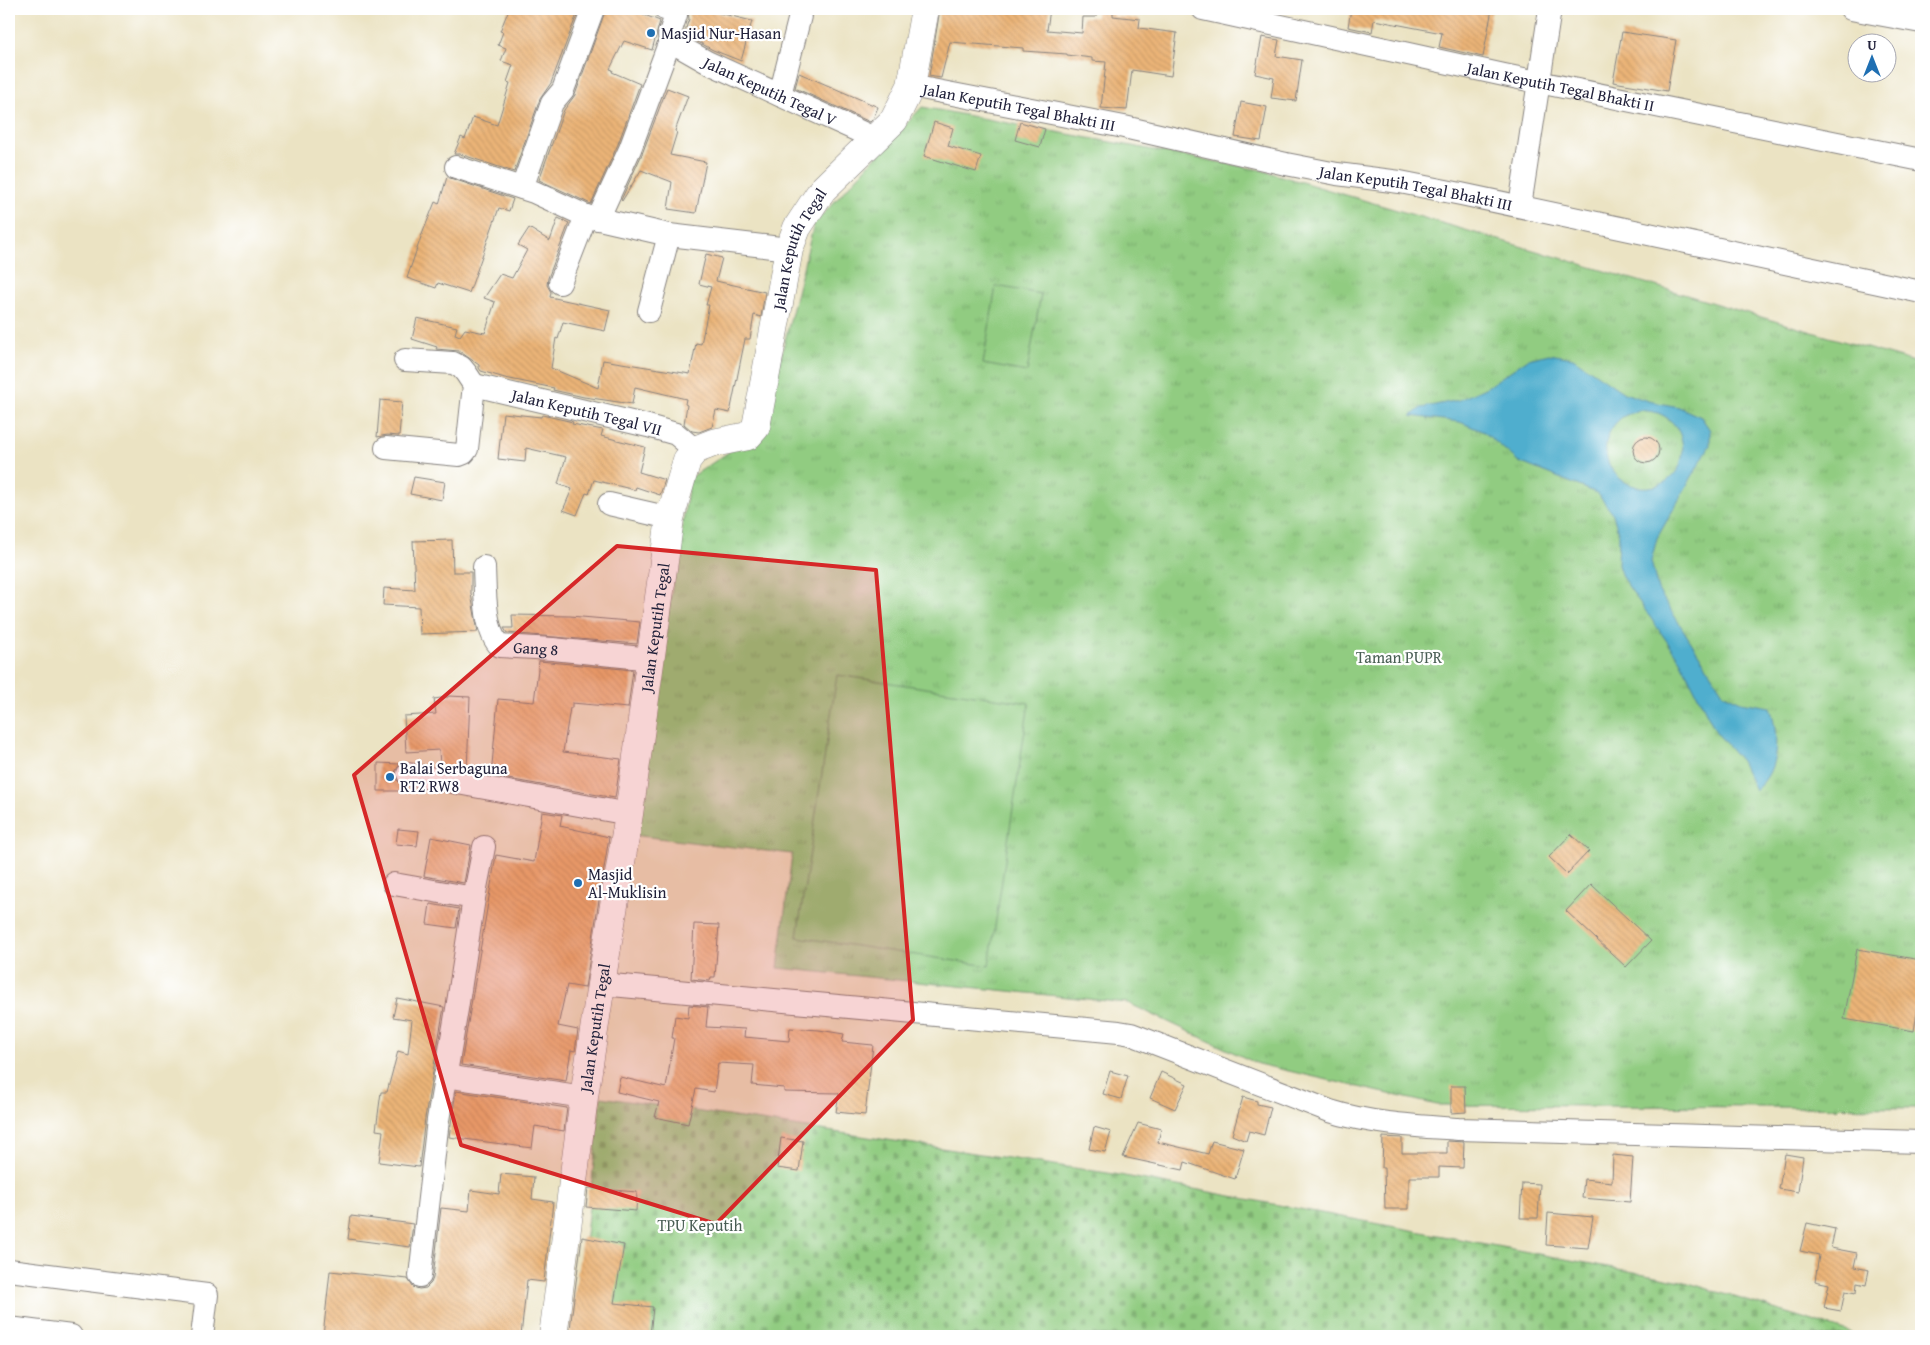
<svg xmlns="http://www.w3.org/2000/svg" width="1930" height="1345" font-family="'Gentium Book Plus',serif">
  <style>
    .cemetery { fill: url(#cemetery-stones); stroke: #5a775e }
    .park { fill: url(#park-tufts); stroke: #5a775e }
    .pitch { fill: #91cc81; stroke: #5a775e }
    .water { fill: #50aece; stroke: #396884; fill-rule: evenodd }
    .building { fill: url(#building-back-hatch) }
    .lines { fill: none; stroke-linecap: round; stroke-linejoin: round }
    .minor-casing { stroke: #86827f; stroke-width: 24 }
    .secondary-casing { stroke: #86827f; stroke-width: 29 }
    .minor { stroke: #fff; stroke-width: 22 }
    .secondary { stroke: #fff; stroke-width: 28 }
    .marked { fill: #d62828; fill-opacity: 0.2; stroke: #d62828; stroke-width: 4; stroke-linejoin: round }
    .poi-dot { fill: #1f6fb2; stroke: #fff; stroke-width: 2 }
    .labels { text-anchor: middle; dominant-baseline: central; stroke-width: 4.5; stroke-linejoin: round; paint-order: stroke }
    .poi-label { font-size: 16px; fill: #22223b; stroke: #fff; text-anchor: start }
    .street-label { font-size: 16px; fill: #22223b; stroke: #fff }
    .park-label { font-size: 16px; fill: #495e54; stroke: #fff }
  </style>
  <defs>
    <pattern id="cemetery-stones" width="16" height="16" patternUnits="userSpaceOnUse" patternTransform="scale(1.25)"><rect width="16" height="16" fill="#91cc81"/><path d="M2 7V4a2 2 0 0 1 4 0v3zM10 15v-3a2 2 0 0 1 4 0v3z" fill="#7daf70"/></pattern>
    <pattern id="park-tufts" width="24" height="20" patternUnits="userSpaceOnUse" patternTransform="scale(1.25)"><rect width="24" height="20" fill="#91cc81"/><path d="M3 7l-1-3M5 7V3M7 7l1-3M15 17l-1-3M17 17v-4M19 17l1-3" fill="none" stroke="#7daf70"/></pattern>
    <pattern id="building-back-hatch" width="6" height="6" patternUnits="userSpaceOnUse" patternTransform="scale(1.25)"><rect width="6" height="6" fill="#ebb477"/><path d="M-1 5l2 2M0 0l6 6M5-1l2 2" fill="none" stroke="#c99a68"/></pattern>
  </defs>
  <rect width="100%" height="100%" fill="#fff"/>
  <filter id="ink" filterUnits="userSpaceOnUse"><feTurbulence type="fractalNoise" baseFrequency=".02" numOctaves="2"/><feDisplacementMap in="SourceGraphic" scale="10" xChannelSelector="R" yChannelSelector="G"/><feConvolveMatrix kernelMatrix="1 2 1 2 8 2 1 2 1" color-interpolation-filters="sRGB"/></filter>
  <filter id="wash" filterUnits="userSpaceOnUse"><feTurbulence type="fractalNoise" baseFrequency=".0096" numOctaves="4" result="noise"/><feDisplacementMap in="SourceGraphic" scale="20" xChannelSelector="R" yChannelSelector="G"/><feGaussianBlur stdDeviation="1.12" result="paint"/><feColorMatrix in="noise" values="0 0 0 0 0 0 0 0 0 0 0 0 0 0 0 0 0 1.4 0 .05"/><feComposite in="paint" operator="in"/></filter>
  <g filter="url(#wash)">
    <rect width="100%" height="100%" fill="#ebe3c3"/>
    <path class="cemetery" d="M601 1097 1114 1174 1682 1281 1862 1336H575Z"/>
    <path class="park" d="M922 107 1261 170 1921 364V1108L1437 1105 1258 1064 1128 1003 778 968 792 854 632 835 690 478 763 429 814 224Z"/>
    <g class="pitch">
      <path d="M996 286 1041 294 1027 372 983 364Z"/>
      <path d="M837 675 1029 703 989 966 797 937Z"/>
    </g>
    <path class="water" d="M1549 354 1573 358 1624 393 1648 401 1679 407 1701 417 1710 430V445L1657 538 1651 561 1658 590 1724 694 1741 702 1770 707C1779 735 1780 771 1755 790L1741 761 1716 732 1680 660 1622 577 1618 565 1619 536 1613 514 1597 493 1519 462 1484 432 1460 422 1411 416 1421 408 1459 400 1487 387 1528 359ZM1639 410C1645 411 1652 411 1658 413 1678 421 1687 441 1681 462 1678 472 1670 480 1661 484 1618 501 1585 448 1621 418 1626 414 1633 413 1639 410Z"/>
    <g id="blocks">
      <g class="building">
        <path d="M509 9H579L551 83 540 99 514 172 460 154H454L461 137 465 139 473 117 497 125 510 83 507 82 513 65 501 61 506 48 498 45 503 32 500 31Z"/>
        <path d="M606 9H645L642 14 660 21 652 50 624 41 610 69 613 70 612 72 640 84 618 144 591 204 539 180 564 110 575 95Z"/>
        <path d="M688 9H703L752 21 741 61 713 50 684 34 689 19Z"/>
        <path d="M940 9H1050L1047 30 1082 33 1083 17H1096V11L1113 12V16L1140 19 1139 28 1177 33 1171 76 1132 70 1127 110 1101 108 1106 62 1092 61V58L1067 55V54L1023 51V48L950 42 941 78 929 76Z"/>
        <path d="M1351 9H1492L1483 57 1439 47 1442 33 1374 20 1372 32 1348 27Z"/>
        <path d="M1622 32 1676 40 1667 91 1613 82Z"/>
        <path d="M1262 37 1279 40 1276 56 1302 60 1296 101 1271 98 1274 78 1255 74Z"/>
        <path d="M799 73 878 107 873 119 870 122 795 88Z"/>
        <path d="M667 88 688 96 675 131 677 132 670 155 706 162 696 213 668 209 672 182 641 170 622 201 621 200 642 154Z"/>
        <path d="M1241 102 1267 107 1261 141 1235 137Z"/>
        <path d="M934 122 953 128 948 146 981 156 976 172 924 156Z"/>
        <path d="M1020 122 1045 129 1040 147 1015 140Z"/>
        <path d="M447 177 513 199 509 211 499 208 469 293 438 283 436 288 407 278 421 237 435 202 439 204Z"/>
        <path d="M558 218 569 223 548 278 547 285 551 292 550 297 610 310 605 331 563 322 558 339 556 338 551 368 598 388 603 360 690 374 696 343 701 344 709 305H706L711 287 699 284 706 254 722 258 716 281 765 292 761 317 754 315 750 339H745L730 413 716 410 712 427 699 432 692 431 684 424 687 405 685 404 686 399 635 387 632 404 584 397 553 390 554 388 505 378 481 371 479 368V365L459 351 436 349 437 347 412 339 417 318 457 327 455 334 460 336 465 329 485 333 495 302 484 298 500 274 512 278 527 250 518 245 529 228 550 241Z"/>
        <path d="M380 400 402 402 399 436 387 435 377 437Z"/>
        <path d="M503 413 541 417 542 415 573 422 572 424 603 430 601 436 645 447 639 472 665 480 660 495 636 487 635 490 594 480 589 494 586 493 577 515 563 510 572 489 558 484 566 457 526 448 525 462 498 459Z"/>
        <circle cx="1646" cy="450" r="13"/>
        <path d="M414 477 445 482 442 500 410 494Z"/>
        <path d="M452 540 453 572H471V594L478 632 420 634 419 607 383 605 384 588 415 590 413 541Z"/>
        <path d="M512 615 570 616 640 622 637 644 507 633 504 628H513Z"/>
        <path d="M539 661 633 670 628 708 572 703V708H570L563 752 621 759 615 798 491 776 498 699 534 702Z"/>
        <path d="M448 696 470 697 467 771 440 766 439 750 406 752 404 716 436 714 434 699 448 697Z"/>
        <path d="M378 763 400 764 395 772 396 779 403 786 402 791H378Z"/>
        <path d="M542 812 562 815 560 826 609 837 585 988 567 985 558 1026 578 1030 575 1051 571 1050 566 1081 461 1065 496 855 534 862Z"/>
        <path d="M398 829 419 831 417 846 396 844Z"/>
        <path d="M1571 834 1589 851 1567 874 1549 857Z"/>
        <path d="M431 837 471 845 464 883 424 876Z"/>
        <path d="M1591 884 1651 941 1626 967 1566 911Z"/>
        <path d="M430 904 459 909 456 928 427 924Z"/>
        <path d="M694 924 719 925 715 977H711L710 981 691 979Z"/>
        <path d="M1857 949 1921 960V989L1914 1031 1844 1019Z"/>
        <path d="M397 998 444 1007 425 1118 419 1167 379 1162 383 1131 376 1130 381 1092H387L398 1051 408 1054 412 1020 393 1017Z"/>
        <path d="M689 1005 708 1007 706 1027 745 1029 744 1037 789 1041 790 1028 819 1030 844 1034 842 1042 873 1045 865 1115 836 1112 839 1093 784 1092V1088L752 1085 754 1065 718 1063 714 1092 696 1089 688 1124 655 1117 659 1102 617 1092 620 1077 666 1088 674 1038H672L675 1016 688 1018Z"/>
        <path d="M1110 1071 1128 1076 1121 1099 1103 1094Z"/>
        <path d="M1161 1072 1187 1084 1175 1109 1150 1098Z"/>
        <path d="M1451 1086H1465L1466 1112 1451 1113Z"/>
        <path d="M456 1091 567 1108 564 1131 535 1126 532 1148 449 1137Z"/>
        <path d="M1243 1097 1257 1101V1104L1271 1107 1264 1135 1249 1131 1246 1141 1232 1135Z"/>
        <path d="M1138 1123 1161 1129 1158 1142 1208 1154 1212 1141 1244 1149 1235 1179 1185 1162 1183 1170 1123 1157Z"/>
        <path d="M1094 1127 1111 1132 1105 1152 1089 1149Z"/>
        <path d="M1383 1137 1402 1138V1153H1447V1141L1464 1142 1463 1168 1439 1167V1177H1409V1209H1385L1384 1168H1382Z"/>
        <path d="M781 1138 803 1141 799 1171 777 1168Z"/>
        <path d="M1785 1154 1803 1157 1798 1192 1779 1189Z"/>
        <path d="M1613 1155 1633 1157 1630 1202 1582 1198 1584 1179 1612 1182Z"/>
        <path d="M501 1174 534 1177 532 1199 553 1202 544 1282 527 1280 521 1336H323L330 1271 408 1279 413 1287 419 1289 426 1288 431 1283 433 1278 441 1208 469 1211 471 1190 499 1194Z"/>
        <path d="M1522 1183 1540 1184 1538 1218H1520Z"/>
        <path d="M588 1188 637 1192 636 1211 586 1207Z"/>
        <path d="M1548 1213 1593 1217 1588 1248 1546 1245Z"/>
        <path d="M351 1216 413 1224 410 1247 348 1239Z"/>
        <path d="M1807 1223 1835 1229 1831 1248 1857 1253 1854 1267 1869 1270 1866 1285 1857 1283 1856 1293 1845 1291 1841 1311 1824 1308 1829 1284 1815 1281 1819 1255 1800 1251Z"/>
        <path d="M582 1237 624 1245 614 1303 653 1307 650 1336H569Z"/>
      </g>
    </g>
  </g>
  <g filter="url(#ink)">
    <use href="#blocks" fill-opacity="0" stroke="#86827f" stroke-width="1"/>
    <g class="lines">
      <defs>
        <g id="minor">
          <path id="s1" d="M1203 9 1504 75 1921 160"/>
          <path d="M1851 9 1921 22"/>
          <path id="s2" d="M670 41 707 62 874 138"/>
          <path id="s3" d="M911 86 1124 127 1286 164 1337 174 1400 182 1461 194 1921 292"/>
          <path d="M780 95 800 16"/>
          <path d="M456 167 534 192 586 216 669 235 789 249"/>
          <path d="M522 188 552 103 563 90 593 9"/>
          <path d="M1520 206 1550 9"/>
          <path d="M598 219 630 149 670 41 669 36 676 15 674 12 665 9"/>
          <path d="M560 283 586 216"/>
          <path d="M649 311 669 235"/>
          <path id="s4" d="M474 385 648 426 676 434 695 450"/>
          <path d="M386 448 459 455 464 453 467 449 474 385 466 373 461 367 453 363 405 360"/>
          <path d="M609 504 670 518"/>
          <path id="s5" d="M484 567C485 588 484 631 500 646L553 649 652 659"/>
          <path d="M408 774 629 814"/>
          <path d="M394 884 474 898 457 1009 438 1120 420 1276"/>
          <path d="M474 898 484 847"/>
          <path d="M601 984 1119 1032 1131 1034 1330 1111C1371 1124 1416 1126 1458 1129L1921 1142"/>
          <path d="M445 1076 584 1097"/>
          <path d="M9 1270 207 1295 202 1336"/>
          <path d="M9 1328 71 1336"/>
        </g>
        <g id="secondary">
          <path id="s6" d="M553 1336 584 1097 601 984 629 814 670 518 687 460 695 450 713 443 748 436 756 427 789 249 797 228 822 190 894 120 911 86 925 9"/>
        </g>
      </defs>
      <use href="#minor" class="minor-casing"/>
      <use href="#secondary" class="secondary-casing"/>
      <use href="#minor" class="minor"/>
      <use href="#secondary" class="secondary"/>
    </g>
  </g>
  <path class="marked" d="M617 546 876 570 913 1020 716 1224 461 1145 354 775Z"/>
  <g class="poi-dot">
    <circle cx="651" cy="33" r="5"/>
    <circle cx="390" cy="777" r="5"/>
    <circle cx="578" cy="883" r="5"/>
  </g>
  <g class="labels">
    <g class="poi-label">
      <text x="661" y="33">Masjid Nur-Hasan</text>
      <text x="400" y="768">Balai Serbaguna<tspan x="400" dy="18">RT2 RW8</tspan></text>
      <text x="588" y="874">Masjid<tspan x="588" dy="18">Al-Muklisin</tspan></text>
    </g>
    <g class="street-label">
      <text stroke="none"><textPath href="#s1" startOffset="366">Jalan Keputih Tegal Bhakti II</textPath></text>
      <text stroke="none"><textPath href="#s2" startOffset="112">Jalan Keputih Tegal V</textPath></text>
      <text stroke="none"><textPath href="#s3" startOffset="110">Jalan Keputih Tegal Bhakti III</textPath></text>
      <text stroke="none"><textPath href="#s3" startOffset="515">Jalan Keputih Tegal Bhakti III</textPath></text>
      <text stroke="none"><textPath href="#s6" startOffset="1151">Jalan Keputih Tegal</textPath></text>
      <text stroke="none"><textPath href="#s4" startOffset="116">Jalan Keputih Tegal VII</textPath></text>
      <text stroke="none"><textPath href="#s6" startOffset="716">Jalan Keputih Tegal</textPath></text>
      <text stroke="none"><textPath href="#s5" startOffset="118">Gang 8</textPath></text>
      <text stroke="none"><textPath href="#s6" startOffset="311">Jalan Keputih Tegal</textPath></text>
    </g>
    <g class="park-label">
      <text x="1399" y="657">Taman PUPR</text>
      <text x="700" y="1225">TPU Keputih</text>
    </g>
  </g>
  <rect width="1930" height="1345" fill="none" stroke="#fff" stroke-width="30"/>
  <g transform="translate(1872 58)"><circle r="24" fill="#ffffff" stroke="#a7a7b1"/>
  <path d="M0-4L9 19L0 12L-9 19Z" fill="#1f6fb2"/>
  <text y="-8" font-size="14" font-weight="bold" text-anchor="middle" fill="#22223b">U</text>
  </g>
</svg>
